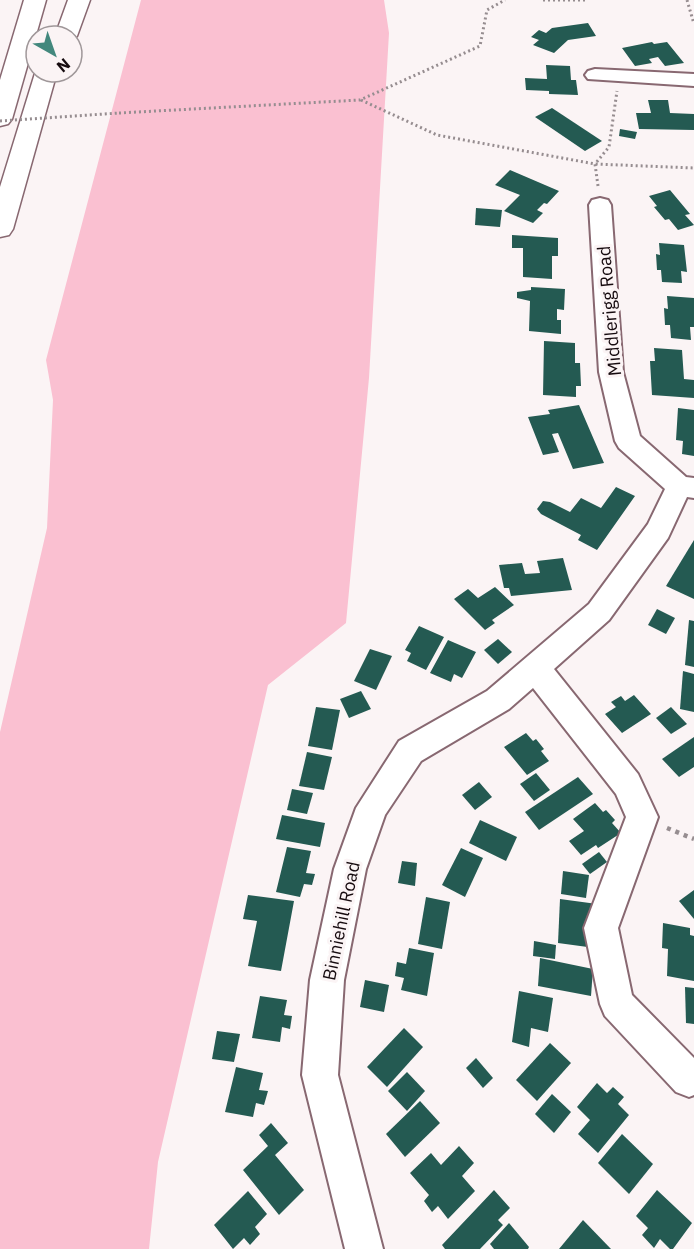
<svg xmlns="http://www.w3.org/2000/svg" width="694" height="1249" font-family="'IBM Plex Sans',sans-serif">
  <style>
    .green { fill: #fac0d1 }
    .building { fill: #245a52 }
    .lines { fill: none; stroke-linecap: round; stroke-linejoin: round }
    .street-casing { stroke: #886871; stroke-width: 4 }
    .highway-casing { stroke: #886871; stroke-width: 3 }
    .path-far1 { stroke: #968d90; stroke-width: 3; stroke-dasharray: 2 3; stroke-linecap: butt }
    .path { stroke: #968d90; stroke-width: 4.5; stroke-dasharray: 4 5; stroke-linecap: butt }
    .street { fill: #fff; fill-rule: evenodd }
    .highway { fill: #fff; fill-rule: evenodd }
    .path-bridge { stroke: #968d90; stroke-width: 3; stroke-dasharray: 2 3; stroke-linecap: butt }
    .labels { text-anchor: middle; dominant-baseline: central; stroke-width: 6; stroke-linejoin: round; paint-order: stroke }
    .street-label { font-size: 18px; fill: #160b0f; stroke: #fbf4f5 }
  </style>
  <rect width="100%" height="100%" fill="#fbf4f5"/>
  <path class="green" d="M141 0H384L389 33 369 378 346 623 268 685 158 1162 149 1249H0V732L47 528 53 400 46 360Z"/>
  <g class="building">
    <path d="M588 23 596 36 568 40 554 53 533 45 539 40 531 37 539 30 546 33 552 28Z"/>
    <path d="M652 42 654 44 667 42 684 63 665 66 658 57 649 59 652 63 635 66 622 48Z"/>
    <path d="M546 65 570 66 571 80H576L578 95 549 94V91L526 90 525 78 547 79Z"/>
    <path d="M648 100H668L670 113 694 114V130L639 129 636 113H651Z"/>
    <path d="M552 108 602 141 585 151 535 117Z"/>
    <path d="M620 129 637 132 635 139 619 136Z"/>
    <path d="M510 170 559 191 547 204 544 203 537 210 543 213 533 223 504 211 520 195 495 185Z"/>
    <path d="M670 190 690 214 685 215 694 225 678 230 669 219 665 220 654 207 657 206 649 196Z"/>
    <path d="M476 208 502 210 500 227 475 225Z"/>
    <path d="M512 235 558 238V256H552V279L523 277V248H512Z"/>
    <path d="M659 243 684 245 687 272 681 271 682 283 662 282 661 270H657L656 254 660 255Z"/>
    <path d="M531 287 565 289 564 310 557 309V320H561V334L529 331 530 301 517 298V292L531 290Z"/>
    <path d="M667 296 694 298V327H690L691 340 671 338 670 325H665L664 308 668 309Z"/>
    <path d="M544 341 575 343V363H580L581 386H576V397L543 395Z"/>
    <path d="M654 348 682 350 684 379 694 380V398L652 395 650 361H655Z"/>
    <path d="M579 405 604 463 573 469 558 433 552 434 559 452 543 455 528 417 550 414 548 410Z"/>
    <path d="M678 408 694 410V456L682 454 683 441 676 440Z"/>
    <path d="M616 487 635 496 597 550 578 540 581 535 541 514 537 509 543 501 550 502 570 512 581 498 601 508Z"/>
    <path d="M694 540V599L666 586Z"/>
    <path d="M563 558 572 590 511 596 509 588H504L499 565 522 563 525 574 540 573 537 561Z"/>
    <path d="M495 587 514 605 492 620 495 623 485 630 454 599 468 589 478 598Z"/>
    <path d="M657 609 675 618 666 634 648 625Z"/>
    <path d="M689 620 694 621V667L685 665Z"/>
    <path d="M419 626 444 637 426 670 407 661 411 653 405 650Z"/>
    <path d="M498 639 512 652 498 664 484 650Z"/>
    <path d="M448 640 476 652 462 678 454 674 451 682 430 673Z"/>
    <path d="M370 649 392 656 376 690 354 681Z"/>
    <path d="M683 671 694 674V712L680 709Z"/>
    <path d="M361 691 371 709 349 718 340 699Z"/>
    <path d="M634 695 651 714 622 733 605 714 616 707 611 702 621 696 625 701Z"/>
    <path d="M316 707 340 710 332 750 308 746Z"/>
    <path d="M671 707 687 724 671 734 656 718Z"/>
    <path d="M526 733 533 741 536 739 544 749 541 751 549 761 527 775 504 747Z"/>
    <path d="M694 737V767L679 777 662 759Z"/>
    <path d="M307 752 332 757 324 790 299 786Z"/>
    <path d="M536 773 550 790 534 801 520 784Z"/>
    <path d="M578 777 593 794 539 830 525 812Z"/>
    <path d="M479 782 492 797 475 810 462 795Z"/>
    <path d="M292 789 313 793 307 814 287 810Z"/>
    <path d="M595 803 603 812 606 810 615 820 612 823 621 833 598 848 596 845 581 855 569 841 584 831 573 819Z"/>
    <path d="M282 815 325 823 320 847 276 839Z"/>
    <path d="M480 820 517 837 506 861 469 843Z"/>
    <path d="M287 847 311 851 306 873 315 874 312 885 304 884 300 897 276 892Z"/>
    <path d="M461 848 483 858 465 897 442 885Z"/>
    <path d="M599 852 607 862 590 874 582 864Z"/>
    <path d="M402 861 417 863 415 886 398 883Z"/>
    <path d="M563 871 589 875 586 898 561 894Z"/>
    <path d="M694 890V919L679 901Z"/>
    <path d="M248 895 294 901 281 971 248 966 257 921 243 919Z"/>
    <path d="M426 897 450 902 442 949 418 944Z"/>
    <path d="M560 899 597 904 595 948 558 943Z"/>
    <path d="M663 923 690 928V935L694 936V981L667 976 668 949 662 948Z"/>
    <path d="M534 941 556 945 555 959 533 956Z"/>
    <path d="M409 948 434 953 427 996 401 990 404 978 395 976 397 962 406 964Z"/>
    <path d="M540 958 593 969 591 996 538 986Z"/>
    <path d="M365 980 389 985 384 1012 360 1007Z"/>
    <path d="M685 987 694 988V1024L686 1023Z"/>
    <path d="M519 991 553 998 548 1032 531 1028 529 1047 512 1042Z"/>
    <path d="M260 996 287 1000 284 1015 292 1016 290 1029 282 1027 280 1042 252 1038Z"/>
    <path d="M404 1028 423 1047 387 1087 367 1067Z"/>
    <path d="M217 1031 240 1034 234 1062 212 1059Z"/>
    <path d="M550 1043 571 1063 537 1101 516 1080Z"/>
    <path d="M476 1058 493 1078 483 1088 466 1068Z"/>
    <path d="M236 1067 263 1073 259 1090 268 1091 264 1105 256 1103 253 1117 225 1112Z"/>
    <path d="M407 1072 425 1091 407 1111 388 1091Z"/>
    <path d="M597 1083 607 1093 613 1087 624 1097 618 1104 629 1115 598 1153 578 1134 590 1120 577 1107Z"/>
    <path d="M552 1094 571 1112 554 1133 535 1114Z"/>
    <path d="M420 1101 440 1123 405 1157 386 1134Z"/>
    <path d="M271 1123 288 1143 275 1155 304 1190 279 1215 243 1170 268 1146 259 1135Z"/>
    <path d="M622 1134 653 1164 629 1194 598 1163Z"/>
    <path d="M459 1146 474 1163 462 1176 475 1191 448 1219 438 1206 432 1212 424 1201 429 1195 410 1173 431 1153 441 1165Z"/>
    <path d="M494 1190 510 1208 498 1220 503 1225 480 1249H445L442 1245Z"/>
    <path d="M657 1190 692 1223 673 1249H670L660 1239 654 1248 642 1235 648 1228 636 1216Z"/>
    <path d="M248 1191 267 1214 255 1227 260 1234 250 1245 244 1238 233 1249 214 1225Z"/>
    <path d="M583 1220 611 1249H559Z"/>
    <path d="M509 1223 529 1247 528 1249H494L490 1244Z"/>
  </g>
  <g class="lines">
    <defs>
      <g id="street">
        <path d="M595 69 694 74V86L588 79 585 75 588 71Z"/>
        <path d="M600 198 608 200 611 205 623 372 640 436 686 477 694 478V498L687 497 668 538 609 620 554 669 638 774 658 817 618 928 632 995 694 1058V1095L689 1097 676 1092 605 1016 600 1004 584 928 626 817 616 794 533 688 509 709 421 761 385 815 366 869 344 980 338 1075 383 1249H345L302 1075 310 980 334 869 356 808 399 741 487 691 589 604 648 524 665 489 619 448 615 441 599 372 589 205 592 200Z"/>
      </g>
      <g id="highway">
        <path d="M24 0H46L12 119 8 124 0 126V80Z"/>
        <path d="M68 0H90L77 36 72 41V36H55Z"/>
        <path d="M36 70V72H57L13 229 9 235 0 237V187Z"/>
      </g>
    </defs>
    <use href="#street" class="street-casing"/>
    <use href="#highway" class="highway-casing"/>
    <g class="path-far1">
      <path d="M543 0H586"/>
      <path d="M687 0 694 24"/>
      <path d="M361 100 437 135 595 164 694 168"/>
      <path d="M119 113 360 100 480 46 487 10 505 0"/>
      <path d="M598 186 595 164 609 147 617 91"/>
    </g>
    <path class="path" d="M667 828 694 839"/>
    <use href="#street" class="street"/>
    <use href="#highway" class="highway"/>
    <path class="path-bridge" d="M0 121 119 113"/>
  </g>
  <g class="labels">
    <g class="street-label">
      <text transform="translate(609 311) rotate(-95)">Middlerigg Road</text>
      <text transform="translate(341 921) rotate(-78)">Binniehill Road</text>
    </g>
  </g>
  <g transform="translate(54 54) rotate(140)"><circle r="28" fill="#fbf4f5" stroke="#9f9799" stroke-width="1.5"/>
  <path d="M0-4.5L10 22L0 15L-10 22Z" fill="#43887d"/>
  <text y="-9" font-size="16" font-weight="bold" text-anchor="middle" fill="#160b0f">N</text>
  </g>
</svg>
